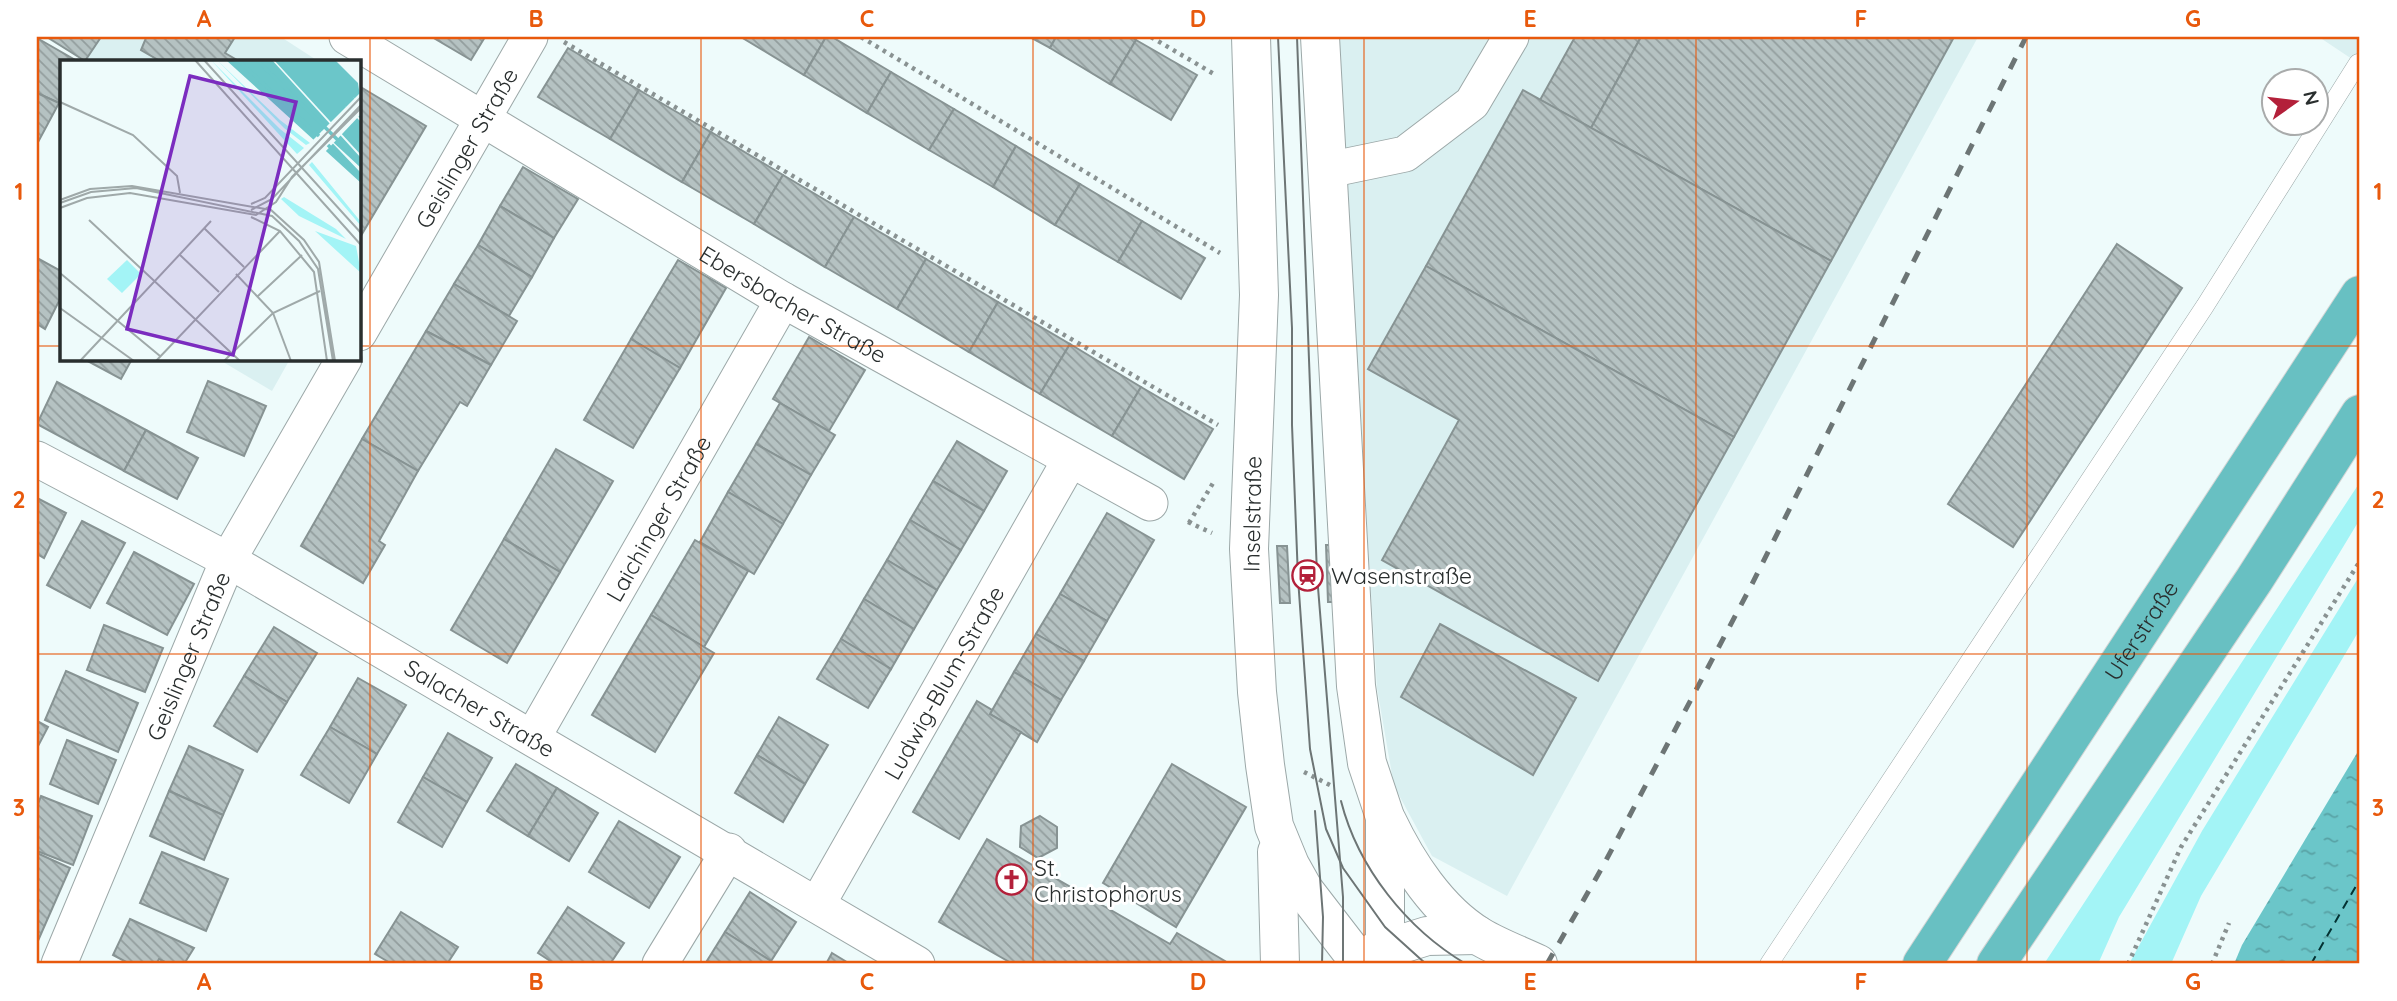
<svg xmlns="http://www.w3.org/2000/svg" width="2397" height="1001" font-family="Quicksand,sans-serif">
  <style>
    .built { fill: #daf0f1 }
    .grass { fill: #a3f4f6 }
    .water { fill: url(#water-ripples) }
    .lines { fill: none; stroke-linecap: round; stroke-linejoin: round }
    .ferry { stroke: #033233; stroke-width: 2; stroke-dasharray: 9 7; stroke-linecap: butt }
    .building { fill: url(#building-back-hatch); stroke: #879393; stroke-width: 2 }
    .service-casing { stroke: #9ca8a8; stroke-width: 19 }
    .minor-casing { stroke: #9ca8a8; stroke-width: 37 }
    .tertiary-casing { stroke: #9ca8a8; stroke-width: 40 }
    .trunk-casing { stroke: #d4d5d5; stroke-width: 40 }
    .path { stroke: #899292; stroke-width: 4.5; stroke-dasharray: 3.5 5; stroke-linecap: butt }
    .service { stroke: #fff; stroke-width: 18 }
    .minor { stroke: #fff; stroke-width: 35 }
    .tertiary { stroke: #fff; stroke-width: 38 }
    .trunk { stroke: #68c0c2; stroke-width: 38 }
    .tram { stroke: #6d7575; stroke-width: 2 }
    .rail { stroke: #6d7575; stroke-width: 5; stroke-dasharray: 12 12; stroke-linecap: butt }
    .grid { fill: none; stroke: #e8590c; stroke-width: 2; stroke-opacity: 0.55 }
    .labels { text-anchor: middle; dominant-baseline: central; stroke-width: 6; stroke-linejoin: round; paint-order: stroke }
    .street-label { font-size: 23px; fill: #292e2e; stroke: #fff }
    .poi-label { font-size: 23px; fill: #292e2e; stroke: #fff; text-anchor: start }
    .inset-river { fill: none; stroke: #6bc6c9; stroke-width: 3.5 }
    .inset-road { fill: none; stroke: #9fa9a9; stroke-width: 2 }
    .view { fill: #7b2cbf; fill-opacity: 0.15; stroke: #7b2cbf; stroke-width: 3.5 }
    .inset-edge { fill: none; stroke: #292e2e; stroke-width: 3.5 }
    .neatline { fill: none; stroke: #e8590c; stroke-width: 2.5 }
    .grid-label { font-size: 23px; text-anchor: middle; font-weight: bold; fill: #e8590c }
  </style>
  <defs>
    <pattern id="water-ripples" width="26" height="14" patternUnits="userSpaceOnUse" patternTransform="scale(1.75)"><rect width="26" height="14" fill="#6bc6c9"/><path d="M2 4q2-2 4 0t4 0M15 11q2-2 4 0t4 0" fill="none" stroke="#58a1a4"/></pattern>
    <pattern id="building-back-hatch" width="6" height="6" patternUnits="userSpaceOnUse" patternTransform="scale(1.75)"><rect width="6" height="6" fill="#b5c2c2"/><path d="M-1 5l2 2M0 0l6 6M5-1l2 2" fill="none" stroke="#939e9e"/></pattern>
  </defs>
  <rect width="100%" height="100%" fill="#eefbfb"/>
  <g class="built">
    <path d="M44 37H281L318 61H85Z"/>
    <path d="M1336 37H1978L1507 896 1432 856 1394 786 1377 688Z"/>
    <path d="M2319 37H2360V65L2358 63Z"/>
    <path d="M218 359H290L272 391Z"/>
  </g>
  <g class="grass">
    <path d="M2360 482V519L2119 917 2098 964H2044Z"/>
    <path d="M2360 575V629L2201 896 2171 964H2129L2202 831Z"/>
  </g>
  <path class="water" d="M2360 748V964H2234L2242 945Z"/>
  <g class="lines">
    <path class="ferry" d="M2311 964 2360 879"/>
  </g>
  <g class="building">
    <path d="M47 37H101L85 61Z"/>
    <path d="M144 37H235L225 53 237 60 160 61 141 50 146 38Z"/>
    <path d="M432 37H485L471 60Z"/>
    <path d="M741 37H826L804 75Z"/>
    <path d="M826 37H832L891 72 867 113 804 75Z"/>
    <path d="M1030 37H1056L1050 48Z"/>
    <path d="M1056 37H1131L1136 40 1110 84 1050 48Z"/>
    <path d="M1575 37H1641L1591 128 1540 100Z"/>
    <path d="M1641 37H1954L1831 261 1591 128Z"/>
    <path d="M37 38 77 61H61L59 103 37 93Z"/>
    <path d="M1136 40 1197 75 1171 120 1110 84Z"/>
    <path d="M568 48 639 90 610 139 538 97Z"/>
    <path d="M891 72 954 109 929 150 867 113Z"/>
    <path d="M359 86 426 126 359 239Z"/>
    <path d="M639 90 711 132 682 182 610 139Z"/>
    <path d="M1523 90 1831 261 1734 437 1426 266Z"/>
    <path d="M37 93 59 103 37 144Z"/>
    <path d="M954 109 1016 146 993 187 929 150Z"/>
    <path d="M711 132 783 175 754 224 682 182Z"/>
    <path d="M1016 146 1080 184 1055 225 993 187Z"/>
    <path d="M523 167 578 199 554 238 500 206Z"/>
    <path d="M783 175 854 217 825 267 754 224Z"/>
    <path d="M1080 184 1142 221 1118 262 1055 225Z"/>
    <path d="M500 206 554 238 532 277 478 245Z"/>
    <path d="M854 217 926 259 897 309 825 267Z"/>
    <path d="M1142 221 1205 258 1181 299 1118 262Z"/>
    <path d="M2117 244 2182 288 2013 547 1948 504Z"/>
    <path d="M478 245 532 277 509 316 454 284Z"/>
    <path d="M37 258 61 271V297L45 329 37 324Z"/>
    <path d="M926 259 998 302 969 352 897 309Z"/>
    <path d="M678 260 726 288 680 368 631 339Z"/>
    <path d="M1426 266 1734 437 1598 681 1382 560 1459 420 1368 369Z"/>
    <path d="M454 284 517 321 491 365 426 331Z"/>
    <path d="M998 302 1070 344 1040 394 969 352Z"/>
    <path d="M426 331 491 365 467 406 460 402 418 471 362 439Z"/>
    <path d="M809 337 865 370 829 431 773 399Z"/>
    <path d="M631 339 680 368 633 448 584 420Z"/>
    <path d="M1070 344 1141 387 1112 436 1040 394Z"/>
    <path d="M84 359H132L121 379Z"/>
    <path d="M208 381 266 406 244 456 187 432Z"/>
    <path d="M57 382 146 430 124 471 37 424Z"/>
    <path d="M1141 387 1213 429 1184 479 1112 436Z"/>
    <path d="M780 403 835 435 811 475 756 444Z"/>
    <path d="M146 430 198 458 177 499 124 471Z"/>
    <path d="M362 439 418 471 379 541 385 545 363 583 301 546Z"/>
    <path d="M957 441 1007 471 984 511 933 481Z"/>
    <path d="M756 444 811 475 783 524 728 492Z"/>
    <path d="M556 449 613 481 560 572 504 539Z"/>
    <path d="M933 481 984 511 961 550 910 520Z"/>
    <path d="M728 492 783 524 754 574 700 542Z"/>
    <path d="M37 498 66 513 44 558 37 554Z"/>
    <path d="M1107 513 1154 540 1107 621 1060 594Z"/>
    <path d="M910 520 961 550 937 590 887 560Z"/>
    <path d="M82 521 125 543 90 608 47 585Z"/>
    <path d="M504 539 560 572 507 663 451 630Z"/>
    <path d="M695 540 748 571 704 647 651 615Z"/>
    <path d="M1326 545H1336L1339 602H1328Z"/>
    <path d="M1277 546H1287L1290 603H1280Z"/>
    <path d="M134 552 194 584 167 635 107 603Z"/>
    <path d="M887 560 937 590 914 629 864 599Z"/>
    <path d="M1060 594 1107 621 1084 661 1036 634Z"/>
    <path d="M864 599 914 629 891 669 841 639Z"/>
    <path d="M651 615 714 653 655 752 592 715Z"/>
    <path d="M1440 624 1576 698 1533 775 1401 697Z"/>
    <path d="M104 625 163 648 145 692 87 670Z"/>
    <path d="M274 627 317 653 287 702 244 676Z"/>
    <path d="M1036 634 1084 661 1061 700 1014 672Z"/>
    <path d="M841 639 891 669 868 708 817 679Z"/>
    <path d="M66 671 138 703 118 752 45 720Z"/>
    <path d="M1014 672 1061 700 1037 742 990 714Z"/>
    <path d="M244 676 287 702 257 752 214 726Z"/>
    <path d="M358 678 406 705 377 754 330 727Z"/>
    <path d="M977 701 992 710 990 714 1021 732 959 839 913 812Z"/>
    <path d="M779 717 828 745 805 784 757 755Z"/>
    <path d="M37 721 48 727 37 748Z"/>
    <path d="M330 727 377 754 349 803 301 775Z"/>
    <path d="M448 733 492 758 467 802 423 777Z"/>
    <path d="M67 740 116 760 98 804 50 784Z"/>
    <path d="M189 746 243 770 223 815 169 791Z"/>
    <path d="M757 755 805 784 783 822 735 793Z"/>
    <path d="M516 764 557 788 528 836 487 811Z"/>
    <path d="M1172 764 1246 807 1176 927 1103 883Z"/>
    <path d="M423 777 467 802 442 847 398 822Z"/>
    <path d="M557 788 598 813 569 861 528 836Z"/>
    <path d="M169 791 223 815 204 860 150 836Z"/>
    <path d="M41 796 92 816 73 865 37 851V807Z"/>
    <path d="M1040 816 1057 827V848L1038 858 1020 847 1021 826Z"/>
    <path d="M619 821 680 857 649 908 589 872Z"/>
    <path d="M987 839 1170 944 1177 933 1225 961 1223 964H1013L939 922Z"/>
    <path d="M162 852 228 879 206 931 140 903Z"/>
    <path d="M37 853 70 868 37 943Z"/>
    <path d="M750 892 796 922 771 961 725 932Z"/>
    <path d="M568 907 624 943 610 964H555L538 953Z"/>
    <path d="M401 912 458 947 447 964H392L375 954Z"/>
    <path d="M130 919 194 948 184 964H169L159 959 156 964H130L113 955Z"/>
    <path d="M725 932 771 961 770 964H705Z"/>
    <path d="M832 953 850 964H826Z"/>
  </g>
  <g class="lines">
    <defs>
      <path id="service" d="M1769 964 2205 306 2358 63"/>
      <g id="minor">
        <path id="s1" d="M347 37 783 300 1150 503"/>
        <path d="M1328 170 1405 154 1472 103 1511 37"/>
        <path id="s2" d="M359 333 530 37"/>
        <path id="s3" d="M37 459 228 560 917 964"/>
        <path id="s4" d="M533 737 783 300"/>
        <path id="s5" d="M817 905 1070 460"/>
        <path id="s6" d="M59 964 228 560 344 359"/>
        <path d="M660 964 729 851"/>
      </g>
      <g id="tertiary">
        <path d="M1251 37 1259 295 1249 549 1257 692 1265 765 1274 826 1290 865 1304 890 1361 964"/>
        <path d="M1320 37 1356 686 1367 763 1385 817V964"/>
        <path d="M1387 821C1407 863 1438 911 1479 936 1497 947 1519 955 1538 964"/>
        <path d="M1277 852 1280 964"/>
        <path d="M1363 956 1427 936 1477 935"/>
      </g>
      <g id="trunk">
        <path id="s7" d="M1922 964 2360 295"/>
        <path d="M1996 964 2254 580 2360 414"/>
      </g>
    </defs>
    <use href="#service" class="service-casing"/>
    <use href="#minor" class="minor-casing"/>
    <use href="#tertiary" class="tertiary-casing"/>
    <use href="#trunk" class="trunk-casing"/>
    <g class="path">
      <path d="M861 37 1220 253"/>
      <path d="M1151 37 1214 74"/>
      <path d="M564 42 1218 425"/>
      <path d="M1188 522 1212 533"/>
      <path d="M1189 523 1213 483"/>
      <path d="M1304 772 1334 787"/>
      <path d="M2128 964 2181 847 2360 561"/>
      <path d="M2212 964 2229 923"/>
    </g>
    <use href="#service" class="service"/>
    <use href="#minor" class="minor"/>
    <use href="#tertiary" class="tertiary"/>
    <use href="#trunk" class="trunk"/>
    <g class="tram">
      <path d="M1278 37 1292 328V425L1298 578 1310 749 1326 829 1343 868 1385 927 1426 964"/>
      <path d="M1297 37 1317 575 1343 897V964"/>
      <path d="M1341 801C1358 868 1407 929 1466 964"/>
      <path d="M1315 811 1323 917 1322 964"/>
    </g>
    <path class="rail" d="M1547 964 1603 866 1751 586 2026 37"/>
  </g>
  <path class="grid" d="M370 37V964M701 37V964M1033 37V964M1364 37V964M1696 37V964M2027 37V964M37 346H61M359 346H2360M37 654H2360"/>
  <defs>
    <symbol id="station-ring" viewBox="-11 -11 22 22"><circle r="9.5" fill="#fff" stroke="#b3203a" stroke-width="1.5"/><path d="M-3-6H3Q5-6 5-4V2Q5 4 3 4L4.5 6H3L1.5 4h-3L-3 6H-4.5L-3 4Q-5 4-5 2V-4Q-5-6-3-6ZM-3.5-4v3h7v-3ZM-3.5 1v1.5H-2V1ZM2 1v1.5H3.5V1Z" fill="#b3203a"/></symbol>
    <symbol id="church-ring" viewBox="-11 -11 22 22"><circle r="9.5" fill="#fff" stroke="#b3203a" stroke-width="1.5"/><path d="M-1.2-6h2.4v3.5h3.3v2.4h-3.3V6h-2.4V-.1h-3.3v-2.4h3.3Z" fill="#b3203a"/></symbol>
  </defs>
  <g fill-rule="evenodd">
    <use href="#station-ring" x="1290" y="558" width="35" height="35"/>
    <use href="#church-ring" x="994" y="862" width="35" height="35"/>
  </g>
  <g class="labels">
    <g class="street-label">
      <text stroke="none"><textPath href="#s2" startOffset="214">Geislinger Straße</textPath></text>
      <text stroke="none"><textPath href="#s1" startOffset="520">Ebersbacher Straße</textPath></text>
      <text transform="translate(1252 514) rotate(-89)">Inselstraße</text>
      <text stroke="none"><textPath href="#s4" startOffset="252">Laichinger Straße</textPath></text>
      <text stroke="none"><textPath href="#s7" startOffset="399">Uferstraße</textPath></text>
      <text stroke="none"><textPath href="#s6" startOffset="334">Geislinger Straße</textPath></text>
      <text stroke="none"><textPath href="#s5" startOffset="256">Ludwig-Blum-Straße</textPath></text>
      <text stroke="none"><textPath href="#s3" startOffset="508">Salacher Straße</textPath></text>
    </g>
    <g class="poi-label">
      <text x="1331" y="575">Wasenstraße</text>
      <text x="1034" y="867">St.<tspan x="1034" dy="26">Christophorus</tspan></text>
    </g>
  </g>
  <g transform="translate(60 60)">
    <rect width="301" height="301" fill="#eefbfb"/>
    <path d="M151 0 220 69 244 88 237 94ZM157 0 220 60 250 83 246 85 224 68ZM252 102 301 162V166L249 105ZM224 137 276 169 286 179 239 156 221 139ZM255 171 296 186 301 213Z" fill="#a3f4f6"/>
    <path d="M67 200 81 214 62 233 47 219Z" fill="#a3f4f6"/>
    <path d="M166 0H212L301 98V108L260 70 301 113V123ZM214 0H275L298 23 301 43 293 37 301 45V59L285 46 301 62V95Z" fill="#6bc6c9"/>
    <path d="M301 32V54L265 92 253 80Z" fill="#eefbfb"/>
    <path class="inset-river" d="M178 0 259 76M197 0 301 103M268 85 301 118"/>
    <path class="inset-road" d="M135 0 301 185M144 0 301 173M0 42 73 75 117 116 120 133M0 140 30 129 72 126 211 150 244 180 259 202 275 301M0 143 31 132 76 128 212 156 239 181 258 209 273 301M191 144 205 138 301 37M0 148 27 138 70 133 196 155 216 142 232 117 301 48M191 150 212 139 301 45M191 157 220 171 254 212 267 301M29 160 180 301M144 168 184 207M119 194 159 232M0 213 100 296M176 214 213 253 231 301M198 236 242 195M0 248 74 301M20 301 151 161M96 301 220 171M164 301 213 253 260 231"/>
    <path class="view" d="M130 16 236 42 173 295 67 269Z"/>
    <rect width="301" height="301" class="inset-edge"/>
  </g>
  <rect width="2397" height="1001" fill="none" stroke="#ffffff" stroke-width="77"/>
  <g transform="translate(2295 102) rotate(76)"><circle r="33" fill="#ffffff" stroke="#a9abab" stroke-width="2"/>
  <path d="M0-5L12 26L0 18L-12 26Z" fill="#b3203a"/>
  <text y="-10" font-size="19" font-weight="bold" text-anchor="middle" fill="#292e2e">N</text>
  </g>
  <rect x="38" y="38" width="2320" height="924" class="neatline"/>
  <g class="grid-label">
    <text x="204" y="27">A</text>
    <text x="536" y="27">B</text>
    <text x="867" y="27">C</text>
    <text x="1198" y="27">D</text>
    <text x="1530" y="27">E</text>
    <text x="1861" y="27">F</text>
    <text x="2193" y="27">G</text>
    <text x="19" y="200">1</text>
    <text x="2378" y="200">1</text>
    <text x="19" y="508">2</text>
    <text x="2378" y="508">2</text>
    <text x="19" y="816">3</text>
    <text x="2378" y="816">3</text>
    <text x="204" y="990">A</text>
    <text x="536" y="990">B</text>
    <text x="867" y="990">C</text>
    <text x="1198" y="990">D</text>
    <text x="1530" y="990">E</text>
    <text x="1861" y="990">F</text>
    <text x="2193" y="990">G</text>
  </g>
</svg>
